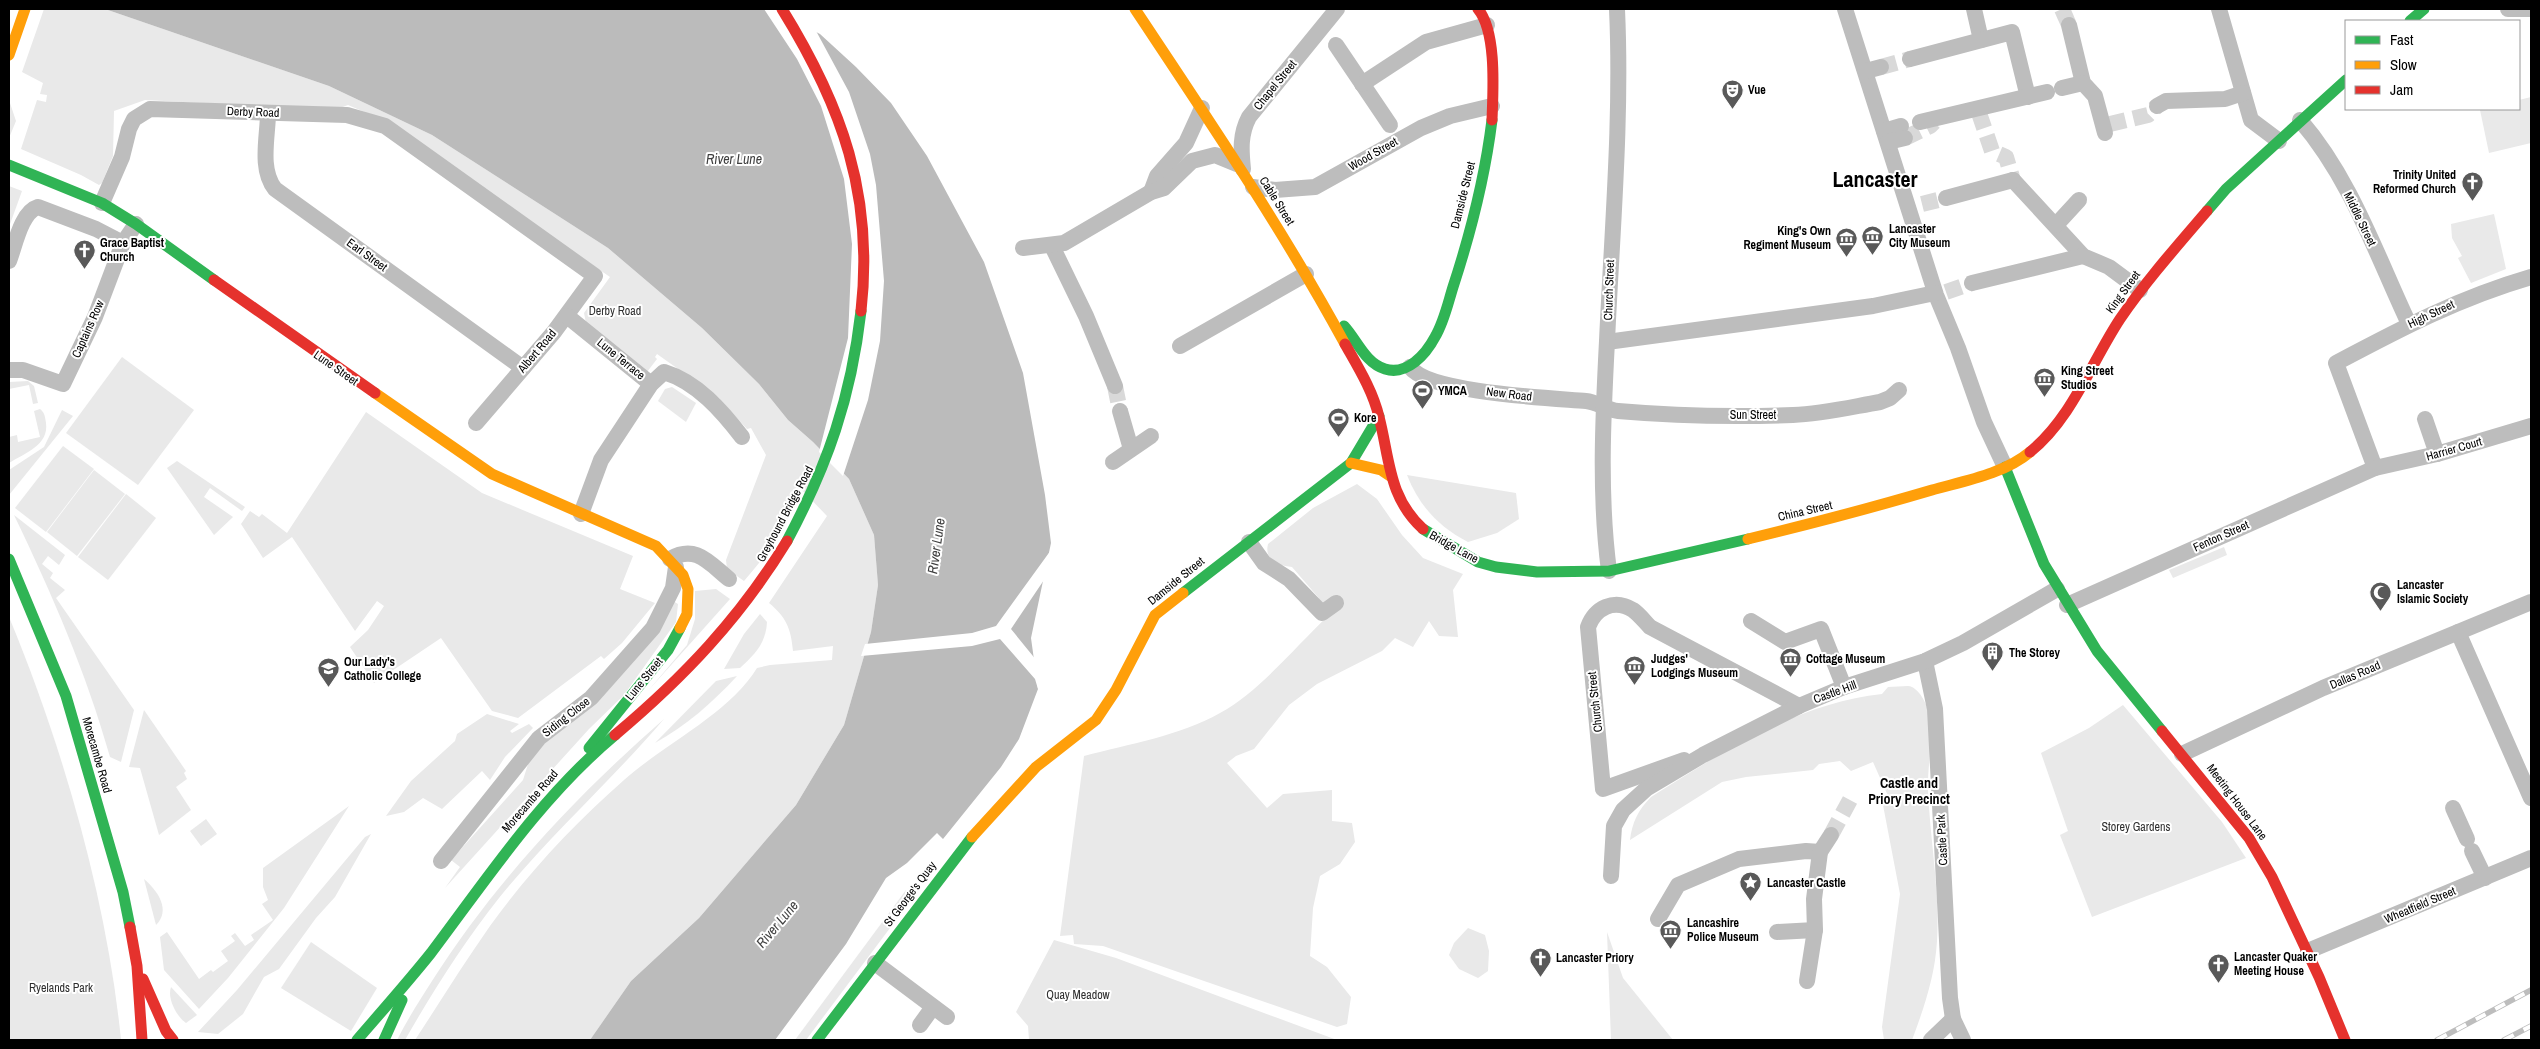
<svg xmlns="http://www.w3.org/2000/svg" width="2540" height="1049" font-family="'Archivo Narrow',sans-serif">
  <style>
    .green { fill: #e9e9e9 }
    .water { fill: #bbb }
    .pier { fill: #fff }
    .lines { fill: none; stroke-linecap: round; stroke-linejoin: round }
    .street-tunnel { stroke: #d9d9d9; stroke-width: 16; stroke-dasharray: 16 8; stroke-linecap: butt }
    .street { stroke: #bdbdbd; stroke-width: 16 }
    .fast { stroke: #30b455; stroke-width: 11 }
    .slow { stroke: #ff9f0a; stroke-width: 11 }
    .jam { stroke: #e5322d; stroke-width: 11 }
    .rail-casing { stroke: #bdbdbd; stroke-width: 5.5 }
    .rail { stroke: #fff; stroke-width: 4; stroke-dasharray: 11; stroke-linecap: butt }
    .labels { text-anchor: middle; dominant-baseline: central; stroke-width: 4; stroke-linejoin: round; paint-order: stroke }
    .street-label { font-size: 12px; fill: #000; stroke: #fff }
    .poi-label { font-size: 12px; font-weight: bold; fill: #000; stroke: #fff; text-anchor: start }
    .park-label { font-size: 12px; fill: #2e2e2e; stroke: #fff }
    .water-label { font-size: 14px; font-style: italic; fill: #3f3f3f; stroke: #fff }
    .neighbourhood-label { font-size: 14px; font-weight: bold; fill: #000; stroke: #fff }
    .town-label { font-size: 22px; font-weight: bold; fill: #000; stroke: #fff }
  </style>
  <rect width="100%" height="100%" fill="#fff"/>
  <g class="green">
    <path d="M44 9H105L329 86 432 135 608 248 702 328 759 384 788 420 813 442 849 479 874 535 878 585 871 632 844 725 796 805 699 918 631 981 590 1040H415C440 1002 464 963 490 926 528 873 575 823 624 780 663 745 730 713 757 668L770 665 832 660 833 646 793 651C791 628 786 617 769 603L827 516 799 487C793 520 766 556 744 581L727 569 726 560 766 455 751 428 747 429 719 398 657 354 655 357 657 359 647 372 586 323 584 313 610 277 381 119 348 105 334 110 145 100 114 111 113 156 102 183 99 185 81 175 21 149 37 100 46 102 47 95 40 94 43 83 22 72Z"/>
    <path d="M2531 97V143L2489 153 2480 110 2519 109V100Z"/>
    <path d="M9 100 16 121 9 138Z"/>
    <path d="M9 186 22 191 9 227Z"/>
    <path d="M2494 214 2506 269 2471 283 2458 258 2462 256 2452 238 2451 224Z"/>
    <path d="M122 357 194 410 138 485 66 433Z"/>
    <path d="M28 381 34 386 38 403 33 404 29 385 9 389V382Z"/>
    <path d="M672 387 696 403 686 422 658 401 665 389Z"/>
    <path d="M40 409C45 413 45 417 46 423 49 445 25 453 9 463V437L17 435 18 442 40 437 34 411Z"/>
    <path d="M62 410 73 416 9 495V470L44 447Z"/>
    <path d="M366 412 482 493 633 556 620 589 655 603 622 643 604 659 601 656 518 718 492 711 441 638 374 683 350 647 368 630 384 606 377 601 355 631 292 537 263 558 241 524 250 511 259 517 262 514 287 533Z"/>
    <path d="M63 446 94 469 46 532 15 508Z"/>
    <path d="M177 461 245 507 242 511 210 488 204 497 233 517 214 535 167 468Z"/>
    <path d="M94 470 125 494 77 556 47 532Z"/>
    <path d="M1407 475 1516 493 1519 519 1497 533 1468 542C1439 527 1419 506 1407 475Z"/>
    <path d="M1357 484 1377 499 1402 535 1423 558 1463 574 1453 590 1458 637 1439 636 1429 621 1413 647 1395 638 1382 651 1317 684 1289 705 1254 749 1236 756 1227 763 1267 808 1283 794 1332 790V821L1352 823 1355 842 1340 864 1320 876 1313 908 1310 956 1327 967 1351 997 1347 1024 1337 1027 1103 946 1074 944 1073 935 1060 936 1084 756C1129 744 1179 736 1220 713 1259 692 1296 646 1328 616L1318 597 1292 567C1278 566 1264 560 1268 544L1313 508Z"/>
    <path d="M126 494 156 518 108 580 78 557Z"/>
    <path d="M14 515 65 555 59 565 48 556 42 564 53 573 50 578 65 590 56 598 134 710 121 762 110 757C86 672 52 594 14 515Z"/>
    <path d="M2224 547 2227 555 2173 578 2169 570Z"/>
    <path d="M716 589 730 599 647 692 687 645 695 619V591Z"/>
    <path d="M673 601 678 604 676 622 624 695 589 729 445 888 460 867 451 860 523 780 529 761Z"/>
    <path d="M760 614 767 622C766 643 755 654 740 668L724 669 744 634Z"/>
    <path d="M9 617C63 747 107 900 121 1040H9Z"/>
    <path d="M737 676C712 703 687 725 655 743L716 681Z"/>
    <path d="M1908 686C1919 687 1927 704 1929 714 1934 730 1927 771 1928 790 1930 840 1940 891 1937 941 1935 976 1924 1008 1912 1040H1884L1882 1027 1900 894 1883 805 1884 798 1888 796 1873 762 1851 771 1840 761 1819 764 1813 770 1746 777 1722 782 1630 840C1632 823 1638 810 1651 797 1721 753 1797 703 1882 694L1888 687Z"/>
    <path d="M2123 705 2222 822 2246 858 2092 917 2060 835 2068 831 2041 753 2089 728Z"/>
    <path d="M144 710 186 771 184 773 187 779 176 787 191 810 159 835 140 768 129 767Z"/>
    <path d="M487 714 519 724 510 731 512 733 529 724 533 728 505 757 490 780 482 771 442 809 423 798 404 812 386 816 411 781 455 741 457 734Z"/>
    <path d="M664 719C611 781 550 835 499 898 464 942 433 991 405 1040H397C407 1020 420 1000 432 981 495 882 576 796 664 719Z"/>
    <path d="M349 806 284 908 228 978 199 1009 164 970 160 937 167 932 199 979 211 970 213 972 228 961 221 951 235 941 231 936 235 933 245 946 254 940 251 935 273 920 262 904 268 900 263 887V868Z"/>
    <path d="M206 819 217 834 201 846 190 831Z"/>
    <path d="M371 834 335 897 316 918 279 969 264 977 243 1014 218 1034 198 1032 237 990 365 837Z"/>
    <path d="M144 879C158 891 171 910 156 925Z"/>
    <path d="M906 890 914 896 806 1040H795Z"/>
    <path d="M1468 928 1485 935 1489 951 1488 971 1478 978 1459 969 1449 955 1454 943Z"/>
    <path d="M1607 932 1623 978 1673 1040H1611Z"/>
    <path d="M1054 940 1116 958 1337 1040H1029L1028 1026 1016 1012Z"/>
    <path d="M311 942 377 988 351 1031 281 988Z"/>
    <path d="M171 987 197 1015 186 1023C176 1016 167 998 171 987Z"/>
  </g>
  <path class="water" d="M105 9H771L820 34 856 67 891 103 927 156 984 262 1023 373 1045 495 1051 543 1031 638 1038 689 1019 739 1001 767 943 839 937 833 907 863 886 878 846 944 775 1040H590L631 981 699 918 796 805 844 725 871 632 878 585 874 535 849 479 813 442 788 420 759 384 702 328 608 248 432 135 329 86Z"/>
  <g class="pier">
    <path d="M764 9H776L815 29 849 92 870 154 876 185 884 281 880 341 868 400 843 476 819 452 848 338 852 244 844 179 821 106 797 59Z"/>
    <path d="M1051 543 1053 544 1046 577 1011 629 1037 661 1040 687 1038 689 1035 679 1000 639 972 646 861 656 865 644 972 633 996 626 1051 550Z"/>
  </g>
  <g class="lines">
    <g class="street-tunnel">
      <path d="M2062 9 2069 25"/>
      <path d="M1881 67 1910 59"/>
      <path d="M1979 113 1992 151 2006 157 2012 177"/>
      <path d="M2110 124 2148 115 2157 106"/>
      <path d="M1905 138 1930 126 1934 122"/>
      <path d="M1922 204 1946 198"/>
      <path d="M1946 292 1972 283"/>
      <path d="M1115 386 1120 411"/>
      <path d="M1831 835 1850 800"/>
    </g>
    <g class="street">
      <path d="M1845 9 1936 295 1958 348 1984 422 2005 467"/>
      <path d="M1974 9 1981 40"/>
      <path d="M2219 9 2251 120 2279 141"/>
      <path d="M2508 9H2531"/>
      <path d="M2069 25 2083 83 2095 96 2105 133"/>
      <path d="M1336 45 1390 125"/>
      <path d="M1910 59 2012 32 2028 97"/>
      <path d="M1866 71 1881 67"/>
      <path d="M1362 84 1426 42 1487 25"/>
      <path d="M2062 88 2083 83"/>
      <path d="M2157 106 2166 101 2225 99 2243 93"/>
      <path d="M268 113C268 136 259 169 275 189L523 368"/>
      <path d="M2300 120C2351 179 2376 254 2409 324"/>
      <path d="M1920 122 2047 92"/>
      <path d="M1884 131 1901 126"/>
      <path d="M1888 142 1905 138"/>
      <path d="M1243 169C1241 150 1240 134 1249 117L1337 9"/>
      <path d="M2013 180 2083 256 2109 267 2140 290"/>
      <path d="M1253 187 1275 190 1315 187 1421 128 1450 116 1492 106"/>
      <path d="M1151 192 1157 176 1186 143 1202 108"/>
      <path d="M1946 198 2013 180"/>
      <path d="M102 203 122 157 129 129 134 119 150 109 347 115 385 126 595 276 554 332 476 423"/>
      <path d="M2056 225 2079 200"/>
      <path d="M1052 246 1086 316 1115 386"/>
      <path d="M1023 248 1064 243 1151 192 1164 188 1192 161 1215 155 1237 164"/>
      <path d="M9 261C15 246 21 212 38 207L96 229 123 243"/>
      <path d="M1972 283 2083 256"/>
      <path d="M567 316 651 384"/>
      <path d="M1607 342 1873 306 1935 293"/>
      <path d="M1180 346 1306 274"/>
      <path d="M1410 367C1428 393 1551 398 1586 401 1597 402 1607 410 1618 411 1676 416 1735 417 1793 415 1822 414 1851 407 1880 402L1890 398 1899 390"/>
      <path d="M9 370H23L63 384 95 317 123 243 136 224"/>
      <path d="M1120 411 1131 449"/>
      <path d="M2425 419 2437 454"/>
      <path d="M1113 462 1151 436"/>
      <path d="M2375 468 2336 363C2402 328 2459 298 2531 277"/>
      <path d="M581 514 601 460 651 384 664 372C697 382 722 411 742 437"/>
      <path d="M1249 542 1264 563 1289 579 1322 613 1336 603"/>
      <path d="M670 559C696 544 709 563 729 579"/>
      <path d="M1609 571C1599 495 1603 417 1607 341 1612 230 1622 119 1617 9"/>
      <path d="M2067 605 2375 468 2437 454 2531 426"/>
      <path d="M1751 621 1785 642 1821 629 1844 687"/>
      <path d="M2458 632 2531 798"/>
      <path d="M1925 661 1935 709 1950 998 1953 1019 1963 1040"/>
      <path d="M2182 754 2323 688 2531 602"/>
      <path d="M1684 760 1603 789 1588 627C1595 608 1614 598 1633 610 1639 614 1645 622 1650 627L1799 706"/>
      <path d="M2453 808 2467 839"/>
      <path d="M2472 851 2485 878"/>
      <path d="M441 861 539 738 591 698 653 628 673 588 676 567"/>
      <path d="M1611 876 1614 826 1623 810 1646 789 1703 755 1799 706 1844 687 1925 661 1963 643 2057 589"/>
      <path d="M1658 919 1678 885 1739 859 1806 851 1820 852"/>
      <path d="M1777 932 1815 930"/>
      <path d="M2308 951 2531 858"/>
      <path d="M875 963 947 1017"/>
      <path d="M1807 981 1815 930 1814 899 1820 852 1831 835"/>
      <path d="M920 1025 933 1007"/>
      <path d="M1931 1040 1953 1019"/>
    </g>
    <g class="fast">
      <path d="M2410 21 2424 9"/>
      <path d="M9 165 102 203 136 224 214 280"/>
      <path d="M2207 211 2226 189 2346 80"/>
      <path d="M1344 326C1357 340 1365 363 1385 369 1407 376 1426 354 1435 337 1444 322 1448 303 1453 287 1471 232 1485 177 1492 120"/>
      <path d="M2005 467 2044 564 2097 651 2162 731"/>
      <path d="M1423 529 1478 562 1496 567 1537 572 1609 571 1748 539"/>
      <path d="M787 541C828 464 851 398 861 311"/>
      <path d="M9 559 66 696 123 892 130 927"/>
      <path d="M1183 593 1351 463 1379 416"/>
      <path d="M589 748 668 650 680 628"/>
      <path d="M357 1040C382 1011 407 983 431 953 489 876 541 797 615 735"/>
      <path d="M384 1040 402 1000"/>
      <path d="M817 1040 972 837"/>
    </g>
    <g class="slow">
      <path d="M1135 9C1208 119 1282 228 1345 344"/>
      <path d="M9 55 25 9"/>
      <path d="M375 393 492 474 656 546 683 575 688 589 687 614 680 628"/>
      <path d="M1351 463 1381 470 1390 476"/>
      <path d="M1748 539C1810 524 1871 508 1932 490 1964 481 2004 474 2030 452"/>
      <path d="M972 837 1036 767 1096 720 1116 690 1155 615 1183 593"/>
    </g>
    <g class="jam">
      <path d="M782 9C842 106 874 195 861 311"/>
      <path d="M1478 9C1497 32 1493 91 1492 120"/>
      <path d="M214 280 375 393"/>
      <path d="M1345 344C1358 367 1373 391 1379 417 1390 459 1388 497 1423 529"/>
      <path d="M2030 452C2072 418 2091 363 2120 319 2146 281 2177 246 2207 211"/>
      <path d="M2162 731 2249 838 2272 877 2319 977 2345 1040"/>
      <path d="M615 735C684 677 740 618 787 541"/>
      <path d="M130 927 137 966 142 1040"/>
      <path d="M143 979 166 1031 173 1040"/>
    </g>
    <defs>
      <g id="rail">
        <path d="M2437 1040 2531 990"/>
        <path d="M2504 1040 2531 1026"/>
      </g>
    </defs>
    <use href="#rail" class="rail-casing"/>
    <use href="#rail" class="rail"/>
  </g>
  <defs>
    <symbol id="theatre-pin" viewBox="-11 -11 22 30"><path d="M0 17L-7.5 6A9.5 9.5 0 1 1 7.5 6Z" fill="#595959" stroke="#fff"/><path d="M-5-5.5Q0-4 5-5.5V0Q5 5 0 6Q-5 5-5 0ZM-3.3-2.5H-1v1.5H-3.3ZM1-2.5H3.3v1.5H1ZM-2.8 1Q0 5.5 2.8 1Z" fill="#fff"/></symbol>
    <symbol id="church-pin" viewBox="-11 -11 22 30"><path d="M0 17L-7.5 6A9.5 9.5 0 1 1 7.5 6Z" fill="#595959" stroke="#fff"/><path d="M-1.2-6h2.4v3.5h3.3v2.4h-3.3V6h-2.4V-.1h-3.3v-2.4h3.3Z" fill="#fff"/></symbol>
    <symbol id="museum-pin" viewBox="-11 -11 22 30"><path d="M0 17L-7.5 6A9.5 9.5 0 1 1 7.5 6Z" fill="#595959" stroke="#fff"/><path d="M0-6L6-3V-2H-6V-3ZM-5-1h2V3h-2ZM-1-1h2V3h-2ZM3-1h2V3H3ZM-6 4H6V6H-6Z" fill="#fff"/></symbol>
    <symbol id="stadium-pin" viewBox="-11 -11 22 30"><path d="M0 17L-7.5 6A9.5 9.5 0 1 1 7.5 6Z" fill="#595959" stroke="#fff"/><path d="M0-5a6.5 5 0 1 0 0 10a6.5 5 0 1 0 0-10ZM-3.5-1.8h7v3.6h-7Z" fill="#fff"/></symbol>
    <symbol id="mosque-pin" viewBox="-11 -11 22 30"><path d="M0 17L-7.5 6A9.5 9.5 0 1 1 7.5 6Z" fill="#595959" stroke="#fff"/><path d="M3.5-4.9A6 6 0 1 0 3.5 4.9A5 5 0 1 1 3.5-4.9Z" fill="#fff"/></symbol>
    <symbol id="building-pin" viewBox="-11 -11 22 30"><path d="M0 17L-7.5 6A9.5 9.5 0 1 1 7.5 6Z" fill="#595959" stroke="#fff"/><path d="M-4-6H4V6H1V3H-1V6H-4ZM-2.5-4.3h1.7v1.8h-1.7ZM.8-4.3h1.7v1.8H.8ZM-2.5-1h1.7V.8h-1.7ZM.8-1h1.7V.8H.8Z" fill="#fff"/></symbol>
    <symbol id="school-pin" viewBox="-11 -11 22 30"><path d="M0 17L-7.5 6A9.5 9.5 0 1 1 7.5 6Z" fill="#595959" stroke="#fff"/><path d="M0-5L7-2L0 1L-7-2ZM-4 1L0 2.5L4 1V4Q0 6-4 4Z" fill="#fff"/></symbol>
    <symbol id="sight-pin" viewBox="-11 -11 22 30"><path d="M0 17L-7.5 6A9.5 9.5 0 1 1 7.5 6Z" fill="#595959" stroke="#fff"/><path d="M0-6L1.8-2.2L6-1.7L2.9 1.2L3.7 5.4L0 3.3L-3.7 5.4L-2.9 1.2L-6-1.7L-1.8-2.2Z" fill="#fff"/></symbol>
  </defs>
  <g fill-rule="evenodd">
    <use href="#theatre-pin" x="1720" y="78" width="25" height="34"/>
    <use href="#church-pin" x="2460" y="170" width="25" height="34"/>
    <use href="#museum-pin" x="1860" y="224" width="25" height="34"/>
    <use href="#museum-pin" x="1834" y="226" width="25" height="34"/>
    <use href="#church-pin" x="72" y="238" width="25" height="34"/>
    <use href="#museum-pin" x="2032" y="366" width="25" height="34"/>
    <use href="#stadium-pin" x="1410" y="378" width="25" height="34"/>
    <use href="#stadium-pin" x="1326" y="406" width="25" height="34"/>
    <use href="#mosque-pin" x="2368" y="580" width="25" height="34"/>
    <use href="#building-pin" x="1980" y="640" width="25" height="34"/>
    <use href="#museum-pin" x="1778" y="646" width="25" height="34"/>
    <use href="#museum-pin" x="1622" y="654" width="25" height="34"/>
    <use href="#school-pin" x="316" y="656" width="25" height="34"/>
    <use href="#sight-pin" x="1738" y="870" width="25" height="34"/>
    <use href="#museum-pin" x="1658" y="918" width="25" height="34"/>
    <use href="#church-pin" x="1528" y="946" width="25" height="34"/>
    <use href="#church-pin" x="2206" y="952" width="25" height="34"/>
  </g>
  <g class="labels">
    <g class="street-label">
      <text transform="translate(1275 85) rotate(-51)">Chapel Street</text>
      <text transform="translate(253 112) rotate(2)">Derby Road</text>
      <text transform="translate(1373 154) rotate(-30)">Wood Street</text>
      <text transform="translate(1463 195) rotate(-76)">Damside Street</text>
      <text transform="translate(1277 201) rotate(58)">Cable Street</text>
      <text transform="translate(2360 219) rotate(64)">Middle Street</text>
      <text transform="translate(367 255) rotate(36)">Earl Street</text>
      <text transform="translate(1609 290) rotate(-88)">Church Street</text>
      <text transform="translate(2123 292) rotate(-54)">King Street</text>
      <text transform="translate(2431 314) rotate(-25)">High Street</text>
      <text transform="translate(88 329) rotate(-66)">Captains Row</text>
      <text transform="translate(537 351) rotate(-50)">Albert Road</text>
      <text transform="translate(621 359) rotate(39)">Lune Terrace</text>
      <text transform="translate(336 368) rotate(35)">Lune Street</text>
      <text transform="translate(1509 394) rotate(7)">New Road</text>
      <text x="1753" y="415">Sun Street</text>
      <text transform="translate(2454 449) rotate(-16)">Harrier Court</text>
      <text transform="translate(1805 511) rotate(-13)">China Street</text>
      <text transform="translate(785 514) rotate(-62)">Greyhound Bridge Road</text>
      <text transform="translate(2221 536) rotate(-24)">Fenton Street</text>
      <text transform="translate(1454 547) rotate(29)">Bridge Lane</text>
      <text transform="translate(1176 581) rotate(-39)">Damside Street</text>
      <text transform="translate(2355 675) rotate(-23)">Dallas Road</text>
      <text transform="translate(644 679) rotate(-51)">Lune Street</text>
      <text transform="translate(1835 692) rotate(-20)">Castle Hill</text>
      <text transform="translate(1595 702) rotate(-96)">Church Street</text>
      <text transform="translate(566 717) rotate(-38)">Siding Close</text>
      <text transform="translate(97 755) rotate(74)">Morecambe Road</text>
      <text transform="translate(530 801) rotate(-49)">Morecambe Road</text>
      <text transform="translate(2237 802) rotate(53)">Meeting House Lane</text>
      <text transform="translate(1942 840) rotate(-93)">Castle Park</text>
      <text transform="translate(910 894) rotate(-53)">St George's Quay</text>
      <text transform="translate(2420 905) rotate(-23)">Wheatfield Street</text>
    </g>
    <g class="poi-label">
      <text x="1748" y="90">Vue</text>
      <text x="2456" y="175" text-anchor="end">Trinity United<tspan x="2456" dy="14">Reformed Church</tspan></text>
      <text x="1889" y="229">Lancaster<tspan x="1889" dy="14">City Museum</tspan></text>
      <text x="1831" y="231" text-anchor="end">King's Own<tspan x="1831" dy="14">Regiment Museum</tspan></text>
      <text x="100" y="243">Grace Baptist<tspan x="100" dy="14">Church</tspan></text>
      <text x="2061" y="371">King Street<tspan x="2061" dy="14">Studios</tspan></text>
      <text x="1438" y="391">YMCA</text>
      <text x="1354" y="418">Kore</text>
      <text x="2397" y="585">Lancaster<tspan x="2397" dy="14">Islamic Society</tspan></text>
      <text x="2009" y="653">The Storey</text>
      <text x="1651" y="659">Judges'<tspan x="1651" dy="14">Lodgings Museum</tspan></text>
      <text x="1806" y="659">Cottage Museum</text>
      <text x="344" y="662">Our Lady's<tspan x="344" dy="14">Catholic College</tspan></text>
      <text x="1767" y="883">Lancaster Castle</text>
      <text x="1687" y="923">Lancashire<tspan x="1687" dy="14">Police Museum</tspan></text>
      <text x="2234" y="957">Lancaster Quaker<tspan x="2234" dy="14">Meeting House</tspan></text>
      <text x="1556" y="958">Lancaster Priory</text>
    </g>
    <g class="park-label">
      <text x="615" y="311">Derby Road</text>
      <text x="2136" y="827">Storey Gardens</text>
      <text x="61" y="988">Ryelands Park</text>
      <text x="1078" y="995">Quay Meadow</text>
    </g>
    <g class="water-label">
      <text x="734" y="159">River Lune</text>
      <text transform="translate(936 546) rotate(-82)">River Lune</text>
      <text transform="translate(777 924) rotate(-50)">River Lune</text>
    </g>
    <g class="neighbourhood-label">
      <text x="1909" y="783">Castle and<tspan x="1909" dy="16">Priory Precinct</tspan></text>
    </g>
    <g class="town-label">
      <text x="1875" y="179">Lancaster</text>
    </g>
  </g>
  <rect width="2540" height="1049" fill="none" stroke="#000000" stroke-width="20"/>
  <rect x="2345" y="20" width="175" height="90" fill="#ffffff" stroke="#999999"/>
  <rect x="2355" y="36" width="25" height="8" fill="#30b455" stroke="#999999"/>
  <text x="2390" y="45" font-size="15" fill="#000000">Fast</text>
  <rect x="2355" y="61" width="25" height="8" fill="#ff9f0a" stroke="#999999"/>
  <text x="2390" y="70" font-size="15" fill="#000000">Slow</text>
  <rect x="2355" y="86" width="25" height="8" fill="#e5322d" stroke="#999999"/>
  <text x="2390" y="95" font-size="15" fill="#000000">Jam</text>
</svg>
